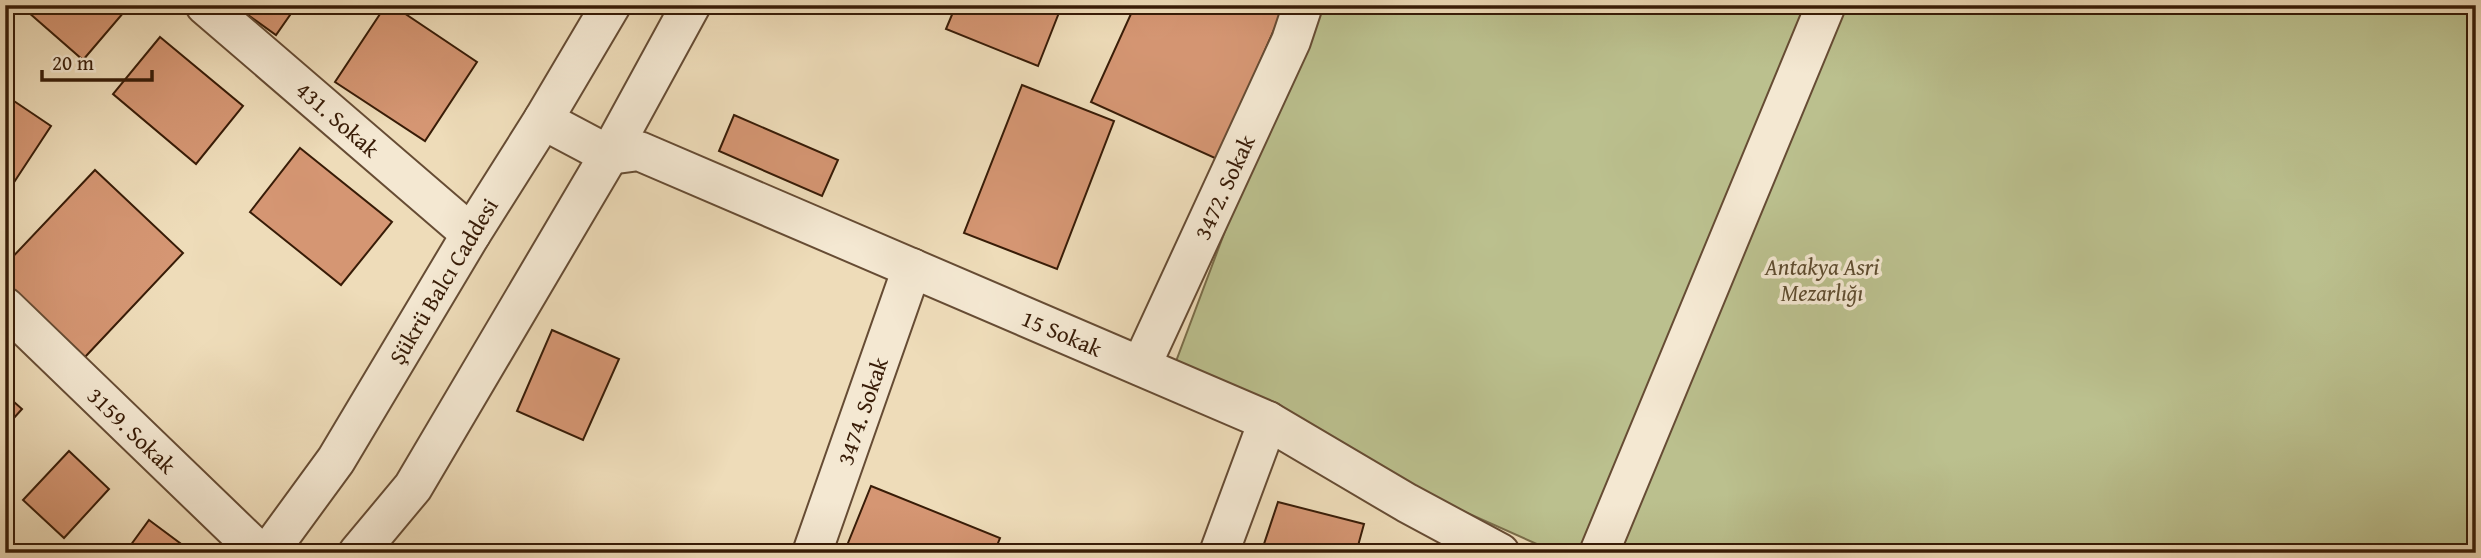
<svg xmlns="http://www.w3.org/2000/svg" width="2481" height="558" font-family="'Gentium Book Plus',serif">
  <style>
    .green { fill: #bbc08e; stroke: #7a6e4a; stroke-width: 2 }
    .building { fill: #d59673; stroke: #381c07; stroke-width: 2 }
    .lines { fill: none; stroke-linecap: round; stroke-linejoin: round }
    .minor-casing { stroke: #664c34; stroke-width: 42 }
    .minor { stroke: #f4e8d2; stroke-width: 38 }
    .labels { text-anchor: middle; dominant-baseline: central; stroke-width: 7; stroke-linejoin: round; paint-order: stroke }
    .street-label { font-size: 23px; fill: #381c07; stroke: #f4e8d2 }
    .park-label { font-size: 23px; font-style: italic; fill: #5f4d30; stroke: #f4e8d2 }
  </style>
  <rect width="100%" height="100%" fill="#eedcb9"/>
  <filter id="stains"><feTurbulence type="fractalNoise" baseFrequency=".00286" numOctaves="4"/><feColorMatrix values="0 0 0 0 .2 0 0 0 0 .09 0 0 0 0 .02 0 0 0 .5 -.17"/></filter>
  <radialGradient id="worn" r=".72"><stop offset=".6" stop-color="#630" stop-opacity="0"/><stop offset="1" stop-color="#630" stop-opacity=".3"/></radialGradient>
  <path class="green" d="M1310 5H2476V553H1557L1169 380Z"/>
  <g class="building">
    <path d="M20 5H130L83 60Z"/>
    <path d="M234 5H297L276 35Z"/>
    <path d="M386 5H392L477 62 425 141 335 82Z"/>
    <path d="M956 5H1062L1038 66 946 29Z"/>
    <path d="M1135 5H1285L1217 159 1091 102Z"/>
    <path d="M160 37 243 106 196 164 113 94Z"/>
    <path d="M1022 85 1114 121 1057 269 964 233Z"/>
    <path d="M5 95 51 126 5 196Z"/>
    <path d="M734 115 838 160 822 196 719 151Z"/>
    <path d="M300 148 392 222 341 285 250 212Z"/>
    <path d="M95 170 183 253 85 357 5 282V265Z"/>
    <path d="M552 330 619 359 583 440 517 411Z"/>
    <path d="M5 394 22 409 5 428Z"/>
    <path d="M69 451 109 489 64 538 23 500Z"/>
    <path d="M871 486 1000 538 994 553H844Z"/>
    <path d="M1278 502 1364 524 1356 553H1261Z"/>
    <path d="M149 520 192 552V553H125Z"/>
  </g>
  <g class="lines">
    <defs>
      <g id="minor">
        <path d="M205 5 471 234"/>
        <path d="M543 120 609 155 639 151 1268 421 1407 503 1500 553"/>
        <path d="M5 307 260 553"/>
        <path d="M1141 366 1291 41 1303 5"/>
        <path d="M268 553 336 460 471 234 543 120 611 5"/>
        <path d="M358 553 413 487 609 155 691 5"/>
        <path d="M812 553 912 268"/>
        <path d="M1219 553 1268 421"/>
        <path d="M1599 553 1826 5"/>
      </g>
    </defs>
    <use href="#minor" class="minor-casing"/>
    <use href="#minor" class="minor"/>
  </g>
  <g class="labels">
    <g class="street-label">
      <text transform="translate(338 119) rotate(41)">431. Sokak</text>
      <text transform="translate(1224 187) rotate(-65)">3472. Sokak</text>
      <text transform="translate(443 281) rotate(-59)">Şükrü Balcı Caddesi</text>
      <text transform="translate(1062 333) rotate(23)">15 Sokak</text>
      <text transform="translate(862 411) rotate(-71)">3474. Sokak</text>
      <text transform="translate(132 430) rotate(44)">3159. Sokak</text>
    </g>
    <g class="park-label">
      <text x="1822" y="266">Antakya Asri<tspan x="1822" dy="26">Mezarlığı</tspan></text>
    </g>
  </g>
  <rect width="2481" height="558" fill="none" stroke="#eedcb9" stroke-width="28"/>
  <rect x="7" y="7" width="2467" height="544" fill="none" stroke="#381c07" stroke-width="3.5"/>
  <rect x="14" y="14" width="2453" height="530" fill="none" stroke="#381c07" stroke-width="2"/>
  <path d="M42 70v10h110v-10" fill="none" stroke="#381c07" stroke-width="3.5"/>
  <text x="52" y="70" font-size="21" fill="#381c07" stroke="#f4e8d2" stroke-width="5" paint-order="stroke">20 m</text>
  <rect width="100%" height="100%" filter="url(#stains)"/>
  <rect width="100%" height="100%" fill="url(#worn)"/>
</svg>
